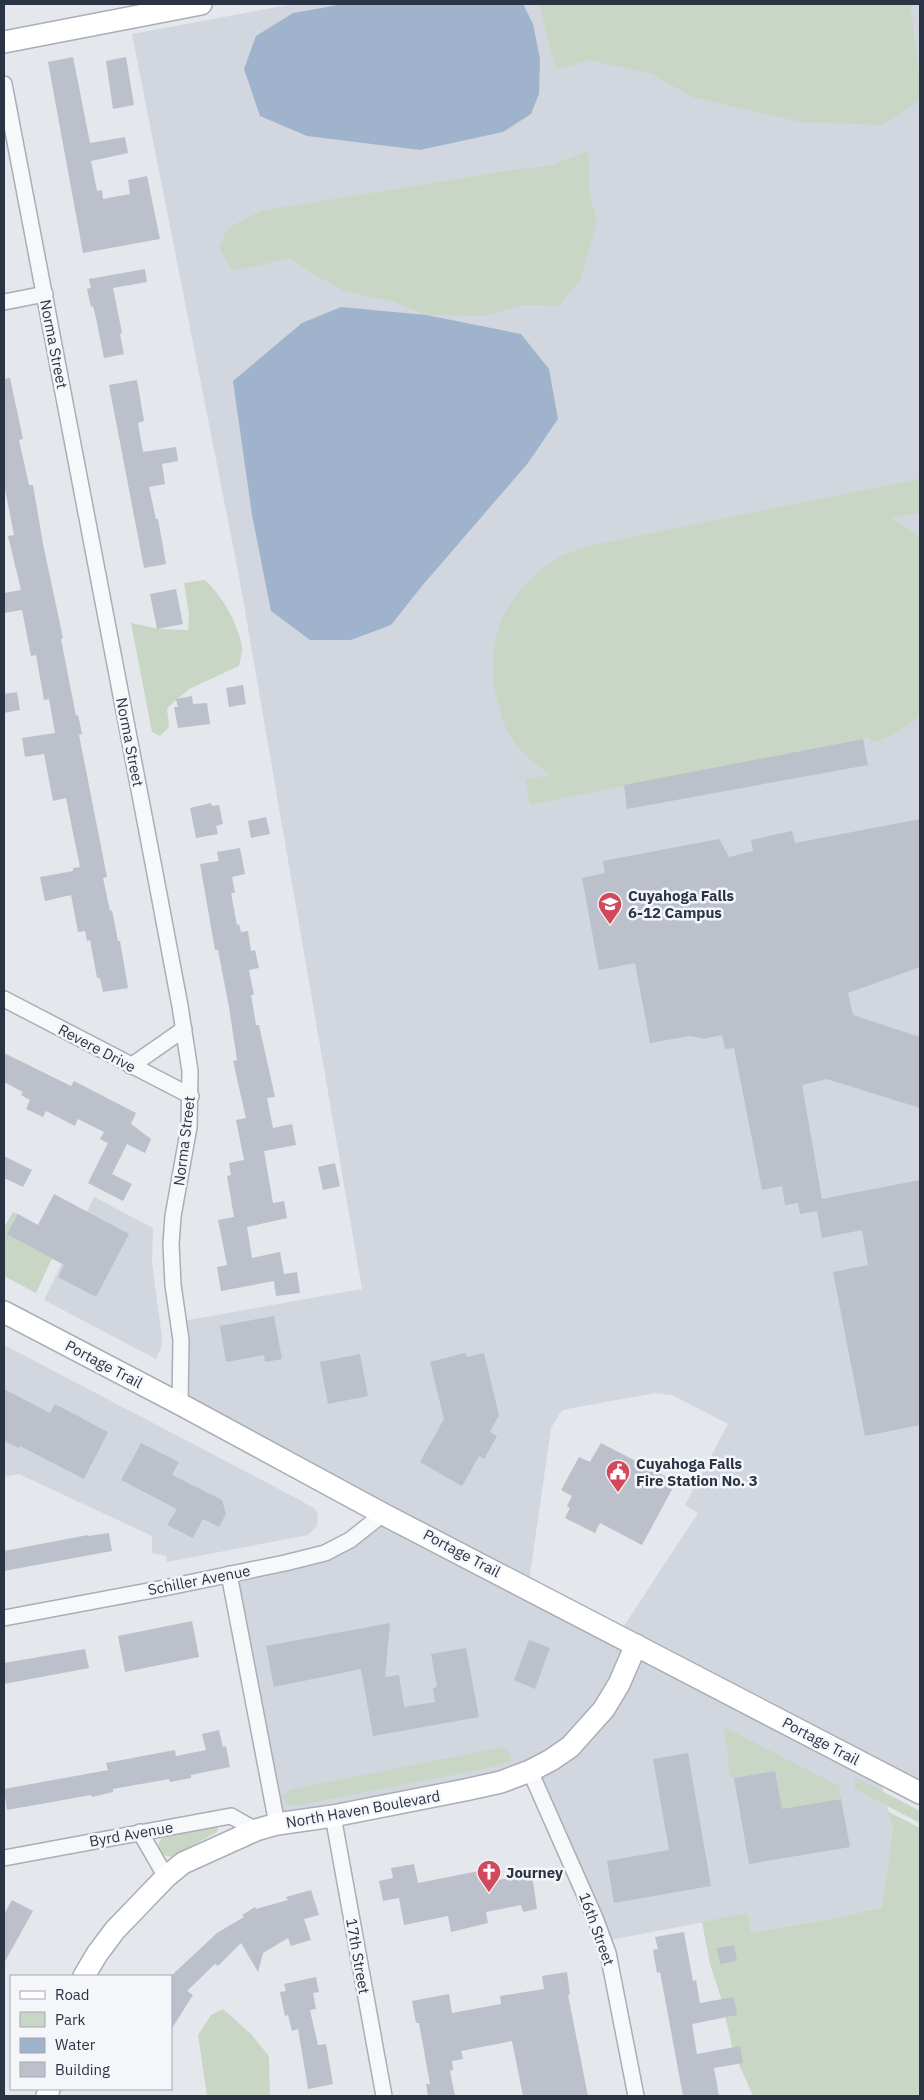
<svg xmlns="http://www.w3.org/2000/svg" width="924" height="2100" font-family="'IBM Plex Sans',sans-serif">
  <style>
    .built { fill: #d2d6de; fill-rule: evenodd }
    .green { fill: #c9d6c5 }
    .water { fill: #9fb4cc }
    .building { fill: #bbc0ca }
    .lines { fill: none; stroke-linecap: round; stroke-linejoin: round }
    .street-casing { stroke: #a9aeb7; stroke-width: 18 }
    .secondary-casing { stroke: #a9aeb7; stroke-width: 24 }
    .street { stroke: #f7f8fa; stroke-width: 15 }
    .secondary { stroke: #fff; stroke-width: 21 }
    .labels { text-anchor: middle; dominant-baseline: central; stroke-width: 5; stroke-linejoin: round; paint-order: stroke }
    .street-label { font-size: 15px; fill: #2b3445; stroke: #f4f6f9 }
    .poi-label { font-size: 15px; font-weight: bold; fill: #2b3445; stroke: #f4f6f9; text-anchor: start }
  </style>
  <rect width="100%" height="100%" fill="#e4e7ec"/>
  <g class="built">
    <path d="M294 4H920V1793L878 1772 893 1827 882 1907 845 1916 751 1933 746 1914 610 1940 617 1956 608 1953 530 1771 277 1824 229 1574 325 1553 383 1514 180 1404 178 1322 362 1289 239 576 132 34ZM655 1393 672 1395 728 1424 685 1505 698 1513 618 1635 528 1588 551 1428 562 1410Z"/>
    <path d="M94 1197 153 1228 152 1263 162 1338 161 1348 156 1359 44 1300Z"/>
    <path d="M4 1345 296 1498 315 1509 318 1515 317 1526 308 1535 167 1562 166 1556 152 1553V1536L19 1474 4 1477Z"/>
  </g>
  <g class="green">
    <path d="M539 4H910L920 82V100L883 125 800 122 692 97 652 74 589 60 557 70 549 45Z"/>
    <path d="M588 151 590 197 597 223 580 280 559 306 525 305 484 316 426 315 394 302 344 291 313 274 291 258 233 271 219 248 228 228 261 211 505 171 552 165Z"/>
    <path d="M918 479 920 493V513L891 518 920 537V714C906 729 891 737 871 743L870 737 530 805 525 779 551 775C537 765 524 755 514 742 505 730 501 714 497 699 481 639 509 585 563 555 572 551 583 548 592 545Z"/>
    <path d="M205 580C223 597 237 622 242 646 243 652 240 660 239 666L189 689 167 708 169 727 160 736 152 732 131 623 160 629 188 630 189 614 184 583Z"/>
    <path d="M13 1212 18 1214 52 1258 36 1293 4 1276V1228Z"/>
    <path d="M724 1727 839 1786 841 1799 782 1809 775 1771 734 1778 730 1777Z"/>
    <path d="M503 1747 511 1756 510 1761 488 1768 295 1806 286 1803 282 1796 292 1789Z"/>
    <path d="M855 1777 920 1811V1823L855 1789Z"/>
    <path d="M887 1811 920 1828V2096H753L733 2051 722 2001 710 1964 702 1922 747 1913 751 1933 845 1916 882 1907 893 1827Z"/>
    <path d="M216 1826 218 1829 217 1832 177 1854 171 1857 160 1854C157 1845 158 1840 166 1835Z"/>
    <path d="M223 2009 251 2034 269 2056 270 2096H207L198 2035 211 2015Z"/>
  </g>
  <g class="water">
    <path d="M344 4H523L533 24 540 59 539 94 531 114 503 132 420 150 307 136 260 116 244 69 256 36 293 13Z"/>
    <path d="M341 307 426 315 521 334 549 369 558 419 528 463 422 586 391 625 351 640H310L271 611 252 515 233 381 302 323Z"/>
  </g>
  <g class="building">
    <path d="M73 57 90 143 125 137 128 153 91 161 97 191 102 190 103 199 130 194 128 180 147 176 160 239 83 253 48 62Z"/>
    <path d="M126 57 134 105 113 109 106 61Z"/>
    <path d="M145 269 147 282 113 288 122 333 120 334 124 354 104 358 96 318 93 306 91 307 87 289 91 288 89 279Z"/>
    <path d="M10 378 23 439 19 440 29 485H33L43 544 63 638 61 639 76 716 78 715 82 734 79 735 107 877 103 878 110 911 112 910 118 941H120L128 988 103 992 100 978H97L90 940 87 941 85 931 78 932 71 895 45 901 40 877 73 871V868L80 867 66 798 53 801 44 754 25 757 22 738 55 733 49 699 44 700 36 655 31 656 22 610 4 613V593L21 590 8 536 14 535 4 484V379Z"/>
    <path d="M137 380 144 421 138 423 143 452 176 447 178 461 162 464 165 484 149 487 156 519H158L166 564 144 568 109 385Z"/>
    <path d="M176 589 183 624 157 629 150 594Z"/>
    <path d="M243 685 246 704 229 707 226 688Z"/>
    <path d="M17 692 20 710 4 713V694Z"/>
    <path d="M192 696 193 704 207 703 210 724 178 728 174 707H178L176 699Z"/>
    <path d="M863 739 868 765 627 809 624 785Z"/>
    <path d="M211 803 212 806 219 805 223 824 216 826 218 834 196 838 190 808Z"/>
    <path d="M266 817 270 834 251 838 248 821Z"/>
    <path d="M920 819V967L848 993 853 1015 920 1037V1108L827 1079 802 1085 822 1199 920 1180V1425L865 1436 833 1272 868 1265 862 1230 822 1238 817 1211 800 1214 798 1203 785 1205 782 1186 762 1190 734 1048 725 1049 722 1035 704 1039 690 1036 650 1043 635 963 599 970 582 878 605 873 603 861 719 839 729 857 753 851 751 840 792 831 795 843Z"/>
    <path d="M240 848 245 874 232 877 235 893H231L237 925 239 924 241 932 248 931 251 951 255 950 259 968 249 970 254 995H251L256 1025H259L275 1097 267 1098 273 1128 292 1124 296 1145 264 1151 273 1203 284 1201 287 1218 247 1227 252 1258 280 1252 284 1274 297 1272 300 1293 276 1296 274 1281 221 1291 217 1267 227 1265 218 1220 234 1217 227 1176 231 1175 229 1163 244 1160 236 1120 246 1118 233 1061 237 1060 229 1007 218 950H215L200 864 219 861 217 852Z"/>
    <path d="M4 1053 71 1086 74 1081 136 1113 131 1124 151 1139 145 1153 127 1144 112 1174 132 1184 123 1201 88 1183 108 1143 100 1139 104 1132 78 1119 75 1126 46 1111 43 1117 26 1109 30 1100 21 1095 23 1092 4 1082Z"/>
    <path d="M4 1156 32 1170 23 1187 4 1178Z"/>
    <path d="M335 1163 340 1186 323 1190 318 1167Z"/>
    <path d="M54 1194 129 1234 96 1297 58 1277 64 1265 7 1234 18 1214 38 1225Z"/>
    <path d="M274 1316 282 1359 265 1362 264 1355 226 1362 220 1326Z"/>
    <path d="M465 1353 467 1357 484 1353 499 1415 490 1432 497 1436 484 1459 479 1456 462 1486 420 1462 444 1419 430 1362Z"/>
    <path d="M360 1354 368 1396 328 1404 320 1362Z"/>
    <path d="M4 1389 50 1413 55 1404 108 1432 84 1479 20 1446 19 1448 4 1441Z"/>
    <path d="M141 1443 179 1462 172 1475 222 1500 226 1514 219 1527 203 1519 193 1538 167 1525 177 1509 121 1480Z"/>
    <path d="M601 1443 676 1482 642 1545 600 1523 595 1533 565 1518 570 1508 567 1506 572 1496 561 1490 579 1457 590 1462Z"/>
    <path d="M109 1533 112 1551 4 1571V1551L88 1535V1536Z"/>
    <path d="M192 1621 199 1657 125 1672 118 1636Z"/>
    <path d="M390 1623 385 1677 399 1675 404 1707 435 1702 433 1688 437 1687 431 1654 466 1648 479 1717 373 1736 361 1669 274 1687 266 1646Z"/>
    <path d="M529 1640 550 1648 535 1689 514 1680Z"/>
    <path d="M85 1649 89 1668 4 1684V1663Z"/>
    <path d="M219 1730 223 1747 226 1746 230 1767 191 1775V1778L170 1782 169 1779 113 1789V1792L92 1797 91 1795 7 1810 4 1789 108 1770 106 1763 175 1750 176 1756 206 1750 202 1734Z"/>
    <path d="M688 1753 711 1886 614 1903 607 1861 669 1850 653 1759Z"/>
    <path d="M775 1771 782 1809 841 1799 850 1847 749 1864 734 1778Z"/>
    <path d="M414 1864 418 1883 479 1871 481 1883 516 1877 515 1871 528 1868 530 1875 532 1874 537 1909 523 1912 521 1905 486 1912 488 1923 451 1932 448 1916 404 1925 399 1898 383 1901 379 1881 393 1878 391 1868Z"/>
    <path d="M311 1890 319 1915 304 1919 311 1940 291 1946 288 1938 263 1953 258 1972 241 1943 218 1966 215 1964 187 1991 193 1995 171 2030V1976L217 1933 244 1917 242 1915 255 1907 256 1909 288 1900 286 1897Z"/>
    <path d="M12 1900 33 1911 4 1963V1914Z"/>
    <path d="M684 1932 693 1981 696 1980 700 2003 734 1997 737 2015 692 2024 697 2054 740 2046 743 2063 714 2068 719 2096H683L660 1972 657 1973 653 1950 658 1949 655 1937Z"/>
    <path d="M734 1945 737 1961 720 1964 717 1948Z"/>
    <path d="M567 1972 570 1994 568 1995 588 2096H523L512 2041 461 2051 463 2059 452 2061 453 2070 450 2071 455 2096H428L426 2084H430L419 2023H416L412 2001 449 1994 452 2013 501 2004 500 1996 544 1989 542 1976Z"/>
    <path d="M316 1977 319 1992 313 1993 316 2009 310 2010 318 2045 326 2044 333 2084 308 2089 298 2029 292 2031 288 2015 285 2016 280 1992 286 1991 284 1984Z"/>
  </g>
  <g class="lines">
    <defs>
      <g id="street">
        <path d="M4 84 154 868 180 1006 190 1071 189 1127 173 1216 171 1244 173 1285 181 1340 180 1404"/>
        <path d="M4 302 45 294"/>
        <path d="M4 999 191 1096"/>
        <path d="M131 1066 184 1029"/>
        <path d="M229 1574 277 1824"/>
        <path d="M4 1618 164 1588 285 1563 325 1553 350 1540 383 1514"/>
        <path d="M530 1771 595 1918 608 1953 636 2096"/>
        <path d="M333 1816 384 2096"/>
        <path d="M140 1832 166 1877"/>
        <path d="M4 1858 231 1816 256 1830"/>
      </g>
      <g id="secondary">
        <path d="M4 42 201 4"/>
        <path d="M4 1312 180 1404 383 1514 920 1793"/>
        <path d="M84 1976 97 1954 115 1930 166 1877 183 1863 256 1830 277 1824 333 1816 465 1790 501 1782 530 1771 551 1760 570 1747 604 1709 619 1684 636 1645"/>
        <path d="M47 2096 49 2089"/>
      </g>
    </defs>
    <use href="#street" class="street-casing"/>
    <use href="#secondary" class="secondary-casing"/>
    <use href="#street" class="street"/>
    <use href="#secondary" class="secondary"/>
  </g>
  <defs>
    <symbol id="school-pin" viewBox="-11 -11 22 30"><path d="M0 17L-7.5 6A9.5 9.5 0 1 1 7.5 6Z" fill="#d1495b" stroke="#f4f6f9"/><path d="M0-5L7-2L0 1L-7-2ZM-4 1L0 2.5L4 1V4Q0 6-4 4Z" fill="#fff"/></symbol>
    <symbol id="civic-pin" viewBox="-11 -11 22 30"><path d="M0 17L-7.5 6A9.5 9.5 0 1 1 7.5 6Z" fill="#d1495b" stroke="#f4f6f9"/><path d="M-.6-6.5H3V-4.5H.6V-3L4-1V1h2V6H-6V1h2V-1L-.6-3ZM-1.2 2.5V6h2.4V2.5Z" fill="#fff"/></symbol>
    <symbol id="church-pin" viewBox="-11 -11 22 30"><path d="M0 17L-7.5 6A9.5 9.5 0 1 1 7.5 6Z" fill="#d1495b" stroke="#f4f6f9"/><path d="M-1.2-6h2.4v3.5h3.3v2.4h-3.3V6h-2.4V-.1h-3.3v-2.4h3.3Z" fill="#fff"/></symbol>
  </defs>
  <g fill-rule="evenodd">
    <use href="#school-pin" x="596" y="890" width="28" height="38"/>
    <use href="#civic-pin" x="604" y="1458" width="28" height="38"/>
    <use href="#church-pin" x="475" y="1858" width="28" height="38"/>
  </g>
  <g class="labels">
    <g class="street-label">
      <text transform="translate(54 344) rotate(79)">Norma Street</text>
      <text transform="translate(130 742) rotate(79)">Norma Street</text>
      <text transform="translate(97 1048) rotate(28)">Revere Drive</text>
      <text transform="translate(184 1141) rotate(-83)">Norma Street</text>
      <text transform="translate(104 1364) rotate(28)">Portage Trail</text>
      <text transform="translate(462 1553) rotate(28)">Portage Trail</text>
      <text transform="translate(199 1580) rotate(-11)">Schiller Avenue</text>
      <text transform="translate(821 1741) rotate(28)">Portage Trail</text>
      <text transform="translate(363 1809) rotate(-10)">North Haven Boulevard</text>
      <text transform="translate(131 1834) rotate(-10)">Byrd Avenue</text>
      <text transform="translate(597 1929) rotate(70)">16th Street</text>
      <text transform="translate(358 1956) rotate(80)">17th Street</text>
    </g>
    <g class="poi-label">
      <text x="628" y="895">Cuyahoga Falls<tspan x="628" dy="17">6-12 Campus</tspan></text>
      <text x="636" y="1463">Cuyahoga Falls<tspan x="636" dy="17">Fire Station No. 3</tspan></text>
      <text x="506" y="1872">Journey</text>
    </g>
  </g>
  <rect width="924" height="2100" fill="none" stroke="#2b3445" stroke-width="10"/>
  <rect x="10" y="1975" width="162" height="115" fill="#f4f6f9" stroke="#a4a8b1"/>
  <rect x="20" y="1991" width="25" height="8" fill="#ffffff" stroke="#a4a8b1"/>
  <text x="55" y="2000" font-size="15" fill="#2b3445">Road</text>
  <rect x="20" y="2012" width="25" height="15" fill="#c9d6c5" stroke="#a4a8b1"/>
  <text x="55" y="2025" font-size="15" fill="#2b3445">Park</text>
  <rect x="20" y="2038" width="25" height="15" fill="#9fb4cc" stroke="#a4a8b1"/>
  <text x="55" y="2050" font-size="15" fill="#2b3445">Water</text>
  <rect x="20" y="2062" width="25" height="15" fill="#bbc0ca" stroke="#a4a8b1"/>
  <text x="55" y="2075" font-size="15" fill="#2b3445">Building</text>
</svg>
